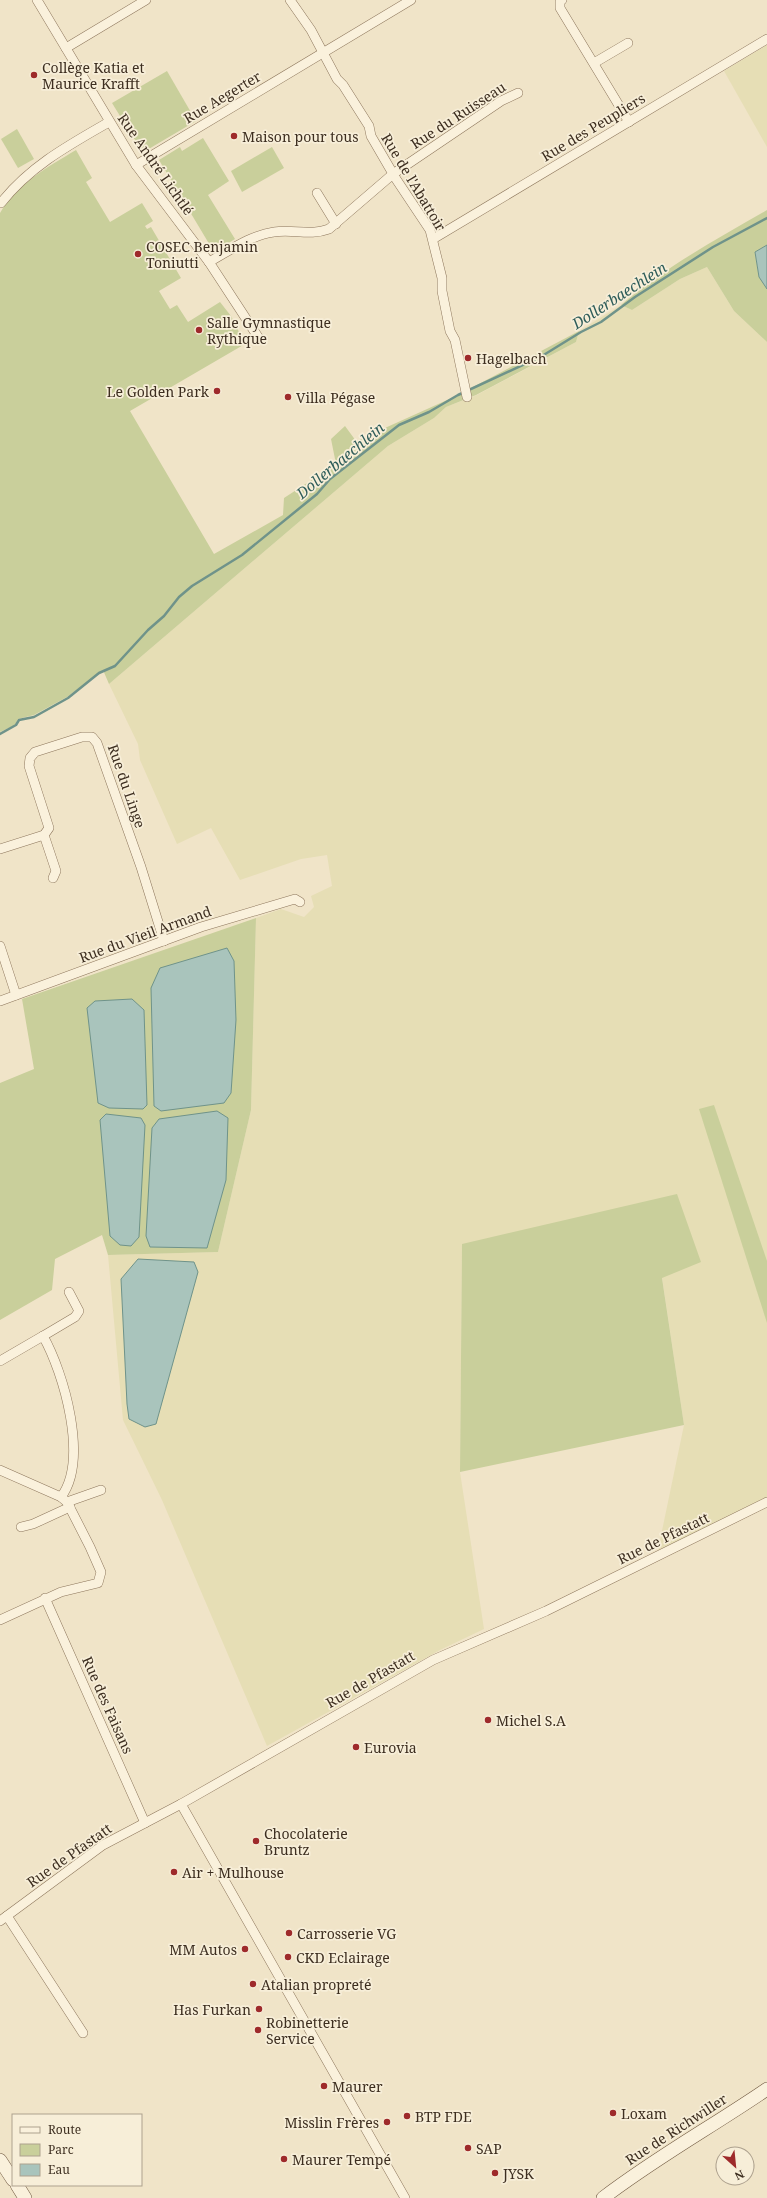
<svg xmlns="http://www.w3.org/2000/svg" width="767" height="2198" font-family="'Noto Serif',serif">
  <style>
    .farmland { fill: #e6deb5 }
    .green { fill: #c9cf9b }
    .water { fill: #a9c4bc; stroke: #6f938a }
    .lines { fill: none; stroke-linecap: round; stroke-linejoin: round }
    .stream { stroke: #6f938a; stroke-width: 2.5 }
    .minor-casing { stroke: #8d765c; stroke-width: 10 }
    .secondary-casing { stroke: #6f573f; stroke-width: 14 }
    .minor { stroke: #faf1dc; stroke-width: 9 }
    .secondary { stroke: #faf1dc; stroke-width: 13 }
    .poi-dot { fill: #9e2a2b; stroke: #f7eed8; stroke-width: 1.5 }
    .labels { text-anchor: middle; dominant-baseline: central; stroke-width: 3.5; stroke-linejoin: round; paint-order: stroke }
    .poi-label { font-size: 14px; fill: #3d2e20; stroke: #f7eed8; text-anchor: start }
    .street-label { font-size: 14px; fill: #3d2e20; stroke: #f7eed8 }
    .water-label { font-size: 15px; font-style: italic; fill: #2f5d5a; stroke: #f7eed8 }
  </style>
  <rect width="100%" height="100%" fill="#f0e4c8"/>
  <g class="farmland">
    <path d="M767 45V147L724 71Z"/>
    <path d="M707 267 734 311 767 342V1505L658 1550 684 1425 662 1277 462 1244 460 1472 484 1629 440 1650 267 1746 162 1500 123 1420 108 1255 218 1252 251 1110 256 918 281 909 304 917 314 907 311 896 332 886 327 855 301 859 240 880 211 828 177 844 140 760 138 744 109 684 388 446 434 418 446 407 477 395 576 342 579 331 621 305 632 310 680 279Z"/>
  </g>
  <g class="green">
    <path d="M167 71 196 121 147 150H141L112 103Z"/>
    <path d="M17 129 34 159 18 168 1 139Z"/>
    <path d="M203 138 229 181 208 195 235 239 214 252 159 160 180 147 182 151Z"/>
    <path d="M272 147 284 168 242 192 231 171Z"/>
    <path d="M76 150 92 178 86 182 110 222 142 203 153 221 145 226 147 229 151 227 181 278 159 291 170 309 177 305 188 322 220 302 231 316 245 344 130 411 214 554 283 515 284 498 336 464 331 439 345 426 356 441 456 396 579 331 576 342 476 395 446 407 434 418 388 446 109 684 103 670 67 697 34 715 18 719 15 725 0 732V213C18 183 46 168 76 150Z"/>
    <path d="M767 210V245L755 252 759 277 767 289V342L734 311 707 267 680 279 632 310 621 305C665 267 717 239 767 210Z"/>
    <path d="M256 918 251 1110 218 1252 108 1255 102 1235 55 1259 52 1290 0 1320V1083L34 1069 22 999Z"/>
    <path d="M714 1105 767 1261V1323L699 1109Z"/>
    <path d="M677 1194 701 1262 662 1278 684 1425 460 1472 462 1244Z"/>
  </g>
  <g class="water">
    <path d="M767 245V289L759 277 755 252Z"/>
    <path d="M227 948 234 961 236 1020 231 1093 224 1103 161 1111 154 1106 151 988 160 968Z"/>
    <path d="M132 999 144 1010 147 1105 143 1109 109 1108 98 1103 87 1008 95 1001Z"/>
    <path d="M217 1111 228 1118 226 1180 207 1248 150 1247 146 1236 152 1128 159 1119Z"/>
    <path d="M106 1114 141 1118 145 1125 139 1237 131 1246 120 1245 110 1236 100 1120Z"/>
    <path d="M138 1259 194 1262 198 1272 156 1424 145 1427 129 1419 127 1404 121 1279Z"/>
  </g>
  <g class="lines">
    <path class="stream" d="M0 734 16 725 19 720 34 717 68 698 99 673 115 666 148 630 164 616 179 597 192 586 242 555 317 494 330 479 399 425 429 412 458 395 542 356 581 332 601 322 635 297 713 247 767 218"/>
    <defs>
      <g id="minor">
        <path d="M37 0 136 165 209 262 260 340"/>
        <path d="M290 0 311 30 337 79 343 85 369 126 371 136 396 179 430 230 442 278V291L450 331 455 340 467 397"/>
        <path d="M562 0 560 1V8L629 122"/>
        <path d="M66 48 146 0"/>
        <path d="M594 63 628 43"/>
        <path d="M136 165 411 0"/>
        <path d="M317 193 336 224"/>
        <path d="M1 203C30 166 69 145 109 122"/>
        <path d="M433 239 767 39"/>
        <path d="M209 262C229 251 251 235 274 232 293 229 310 236 329 229L393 174 501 101 518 93"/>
        <path d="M0 849 44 835"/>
        <path d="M53 878 56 871 44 835 49 828 29 766 30 758 35 752 82 737H92L97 743 141 867 164 941"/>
        <path d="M0 946 16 995"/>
        <path d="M0 1001 201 927 295 899 300 902"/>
        <path d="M43 1336 75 1317 79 1311 69 1292"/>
        <path d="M0 1361 43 1336C64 1373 89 1460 61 1497"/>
        <path d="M0 1470 61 1497 67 1502 90 1547 101 1572 98 1583 61 1592 0 1620"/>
        <path d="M67 1502 101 1490"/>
        <path d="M21 1527 33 1524 70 1507"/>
        <path d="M45 1598 145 1823"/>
        <path d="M181 1804 405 2198"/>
        <path d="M7 1916 83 2033"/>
        <path d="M0 1921 103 1845 181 1804 433 1660 546 1611 767 1502"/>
      </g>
      <g id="secondary">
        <path d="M0 2160 13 2180"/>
        <path d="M17 2185 25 2198"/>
        <path d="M603 2198C655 2158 713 2126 767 2089"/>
      </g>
    </defs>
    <use href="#minor" class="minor-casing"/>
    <use href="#secondary" class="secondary-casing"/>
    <use href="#minor" class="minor"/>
    <use href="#secondary" class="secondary"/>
  </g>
  <g class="poi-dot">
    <circle cx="34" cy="75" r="4"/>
    <circle cx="234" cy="136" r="4"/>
    <circle cx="138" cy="254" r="4"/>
    <circle cx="199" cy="330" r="4"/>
    <circle cx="468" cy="358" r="4"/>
    <circle cx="217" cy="391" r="4"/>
    <circle cx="288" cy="397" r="4"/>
    <circle cx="488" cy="1720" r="4"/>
    <circle cx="356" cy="1747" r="4"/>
    <circle cx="256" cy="1841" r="4"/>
    <circle cx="174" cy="1872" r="4"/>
    <circle cx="289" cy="1933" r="4"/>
    <circle cx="245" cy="1949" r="4"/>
    <circle cx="288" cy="1957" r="4"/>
    <circle cx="253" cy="1984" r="4"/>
    <circle cx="259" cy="2009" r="4"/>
    <circle cx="258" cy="2030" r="4"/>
    <circle cx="324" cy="2086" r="4"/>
    <circle cx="613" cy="2113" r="4"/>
    <circle cx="407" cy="2116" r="4"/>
    <circle cx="387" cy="2122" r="4"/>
    <circle cx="468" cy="2148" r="4"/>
    <circle cx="284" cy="2159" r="4"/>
    <circle cx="495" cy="2173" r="4"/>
  </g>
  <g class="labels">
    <g class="poi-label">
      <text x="42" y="67">Collège Katia et<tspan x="42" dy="16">Maurice Krafft</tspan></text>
      <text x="242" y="136">Maison pour tous</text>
      <text x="146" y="246">COSEC Benjamin<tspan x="146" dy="16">Toniutti</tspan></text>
      <text x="207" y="322">Salle Gymnastique<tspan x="207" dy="16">Rythique</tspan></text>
      <text x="476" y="358">Hagelbach</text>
      <text x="209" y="391" text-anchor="end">Le Golden Park</text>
      <text x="296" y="397">Villa Pégase</text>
      <text x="496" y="1720">Michel S.A</text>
      <text x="364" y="1747">Eurovia</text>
      <text x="264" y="1833">Chocolaterie<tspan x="264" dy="16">Bruntz</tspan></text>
      <text x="182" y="1872">Air + Mulhouse</text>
      <text x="297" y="1933">Carrosserie VG</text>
      <text x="237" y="1949" text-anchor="end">MM Autos</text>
      <text x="296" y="1957">CKD Eclairage</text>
      <text x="261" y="1984">Atalian propreté</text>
      <text x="251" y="2009" text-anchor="end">Has Furkan</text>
      <text x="266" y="2022">Robinetterie<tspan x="266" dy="16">Service</tspan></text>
      <text x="332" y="2086">Maurer</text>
      <text x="621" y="2113">Loxam</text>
      <text x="415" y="2116">BTP FDE</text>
      <text x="379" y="2122" text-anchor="end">Misslin Frères</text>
      <text x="476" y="2148">SAP</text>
      <text x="292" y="2159">Maurer Tempé</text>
      <text x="503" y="2173">JYSK</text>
    </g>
    <g class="street-label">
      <text transform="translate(222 97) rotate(-31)">Rue Aegerter</text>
      <text transform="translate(458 115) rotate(-33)">Rue du Ruisseau</text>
      <text transform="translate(593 127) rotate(-31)">Rue des Peupliers</text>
      <text transform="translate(156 164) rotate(55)">Rue André Lichtlé</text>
      <text transform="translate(414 182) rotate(59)">Rue de l'Abattoir</text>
      <text transform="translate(127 786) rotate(71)">Rue du Linge</text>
      <text transform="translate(145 934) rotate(-20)">Rue du Vieil Armand</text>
      <text transform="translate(663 1538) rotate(-26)">Rue de Pfastatt</text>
      <text transform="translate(370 1679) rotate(-30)">Rue de Pfastatt</text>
      <text transform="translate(108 1705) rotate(66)">Rue des Faisans</text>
      <text transform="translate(69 1855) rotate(-35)">Rue de Pfastatt</text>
      <text transform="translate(676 2129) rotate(-33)">Rue de Richwiller</text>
    </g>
    <g class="water-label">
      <text transform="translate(619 295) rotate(-33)">Dollerbaechlein</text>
      <text transform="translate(340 460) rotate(-40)">Dollerbaechlein</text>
    </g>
  </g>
  <rect x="12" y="2114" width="130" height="72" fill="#f7eed8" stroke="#ada18e"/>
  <rect x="20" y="2127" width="20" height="6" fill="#faf1dc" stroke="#ada18e"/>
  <text x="48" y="2134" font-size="12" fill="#3d2e20">Route</text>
  <rect x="20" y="2144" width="20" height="12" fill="#c9cf9b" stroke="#ada18e"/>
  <text x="48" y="2154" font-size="12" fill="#3d2e20">Parc</text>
  <rect x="20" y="2164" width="20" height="12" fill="#a9c4bc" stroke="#ada18e"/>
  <text x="48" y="2174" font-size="12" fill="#3d2e20">Eau</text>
  <g transform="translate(735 2166) rotate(153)"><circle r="19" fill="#f7eed8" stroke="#ada18e"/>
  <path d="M0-3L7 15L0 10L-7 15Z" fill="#9e2a2b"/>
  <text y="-6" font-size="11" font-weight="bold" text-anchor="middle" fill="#3d2e20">N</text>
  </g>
</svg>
